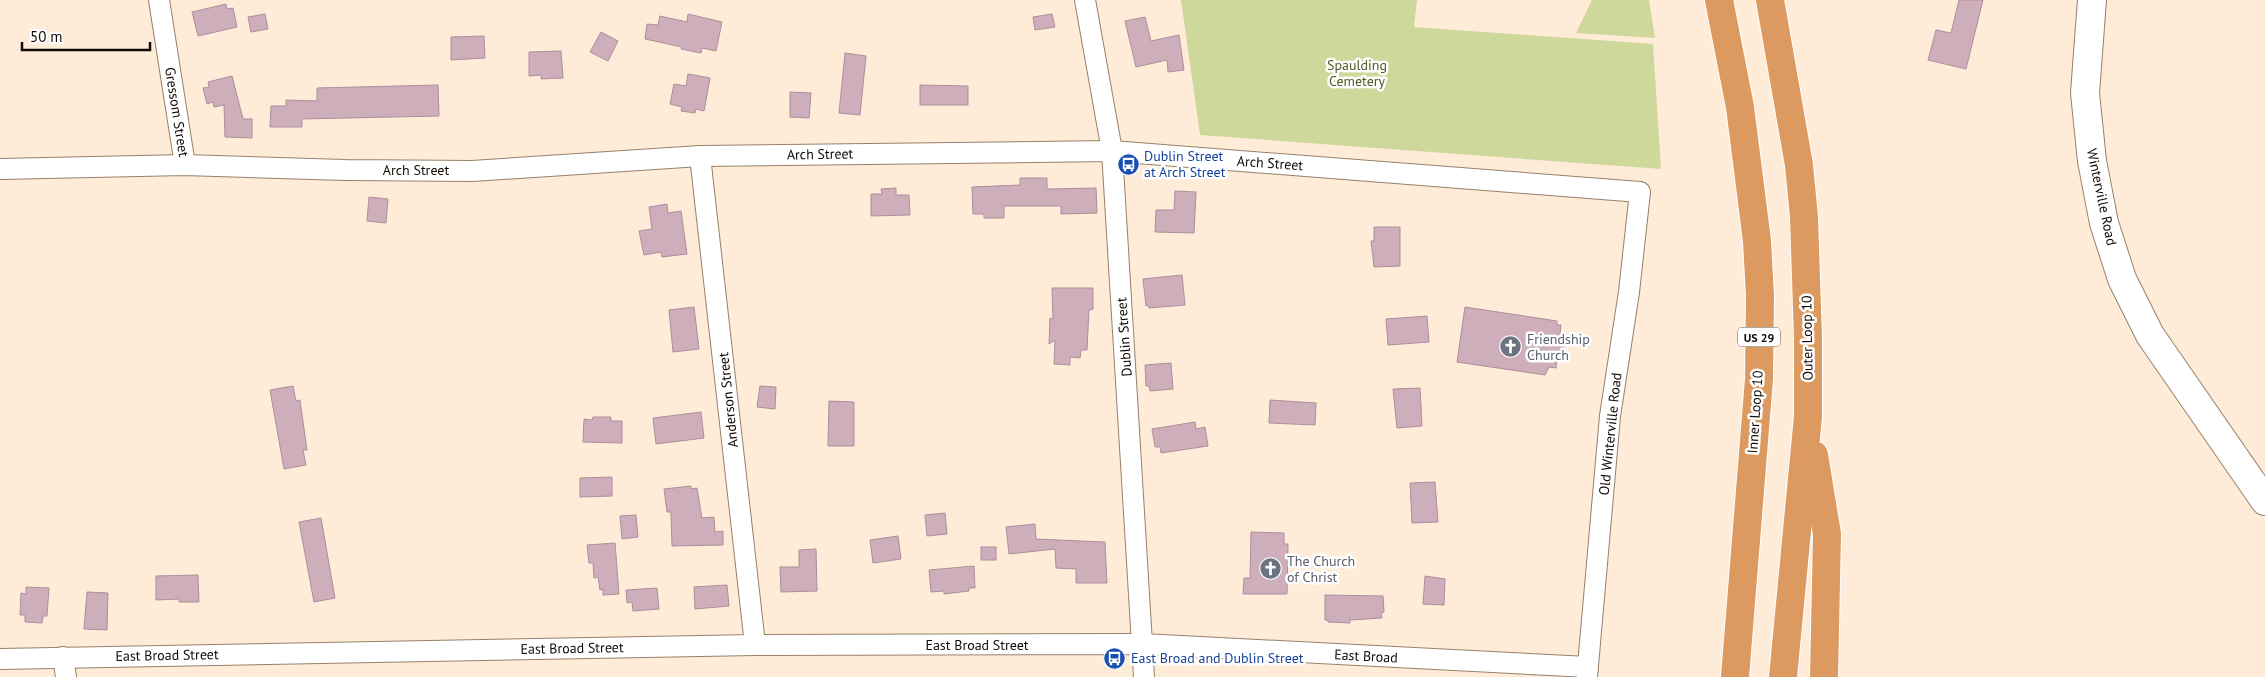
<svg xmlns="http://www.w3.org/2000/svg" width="2265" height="677" font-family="'PT Sans',sans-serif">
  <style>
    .green { fill: #cdd89a }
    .building { fill: #ceaebb; stroke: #ad8e9b }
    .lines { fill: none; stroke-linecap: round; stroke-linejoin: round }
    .street-casing { stroke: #96816b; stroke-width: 22 }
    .secondary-casing { stroke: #96816b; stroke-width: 30 }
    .highway-casing { stroke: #fff; stroke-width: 30 }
    .street { stroke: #fff; stroke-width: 20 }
    .secondary { stroke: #fff; stroke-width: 28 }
    .highway { stroke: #dc9960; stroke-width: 28 }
    .labels { text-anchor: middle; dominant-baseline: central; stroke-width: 5; stroke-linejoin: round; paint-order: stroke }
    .shield { fill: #fff; stroke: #58544f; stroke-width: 1 }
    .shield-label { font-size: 12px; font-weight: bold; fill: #110a04 }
    .park-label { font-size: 14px; fill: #535b22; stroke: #fff }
    .street-label { font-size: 14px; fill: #110a04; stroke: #fff }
    .transit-label { font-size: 14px; fill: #164399; stroke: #fff; text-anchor: start }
    .worship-label { font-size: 14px; fill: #5b616d; stroke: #fff; text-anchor: start }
  </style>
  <rect width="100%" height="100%" fill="#feecd8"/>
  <g class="green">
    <path d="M1181 0H1417L1414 27 1653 44 1661 169 1200 135Z"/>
    <path d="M1592 0H1649L1655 38 1576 33Z"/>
  </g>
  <g class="building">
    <path d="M1959 0H1983L1966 69 1928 60 1936 30 1951 33Z"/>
    <path d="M226 4 227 9 233 8 237 27 198 36 192 12Z"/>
    <path d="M265 14 268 29 251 32 248 17Z"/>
    <path d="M688 14 722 22 716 51 702 48 701 53 681 49 682 47 645 39 647 24 658 25 660 16 687 22Z"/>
    <path d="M1052 14 1055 27 1035 30 1033 17Z"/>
    <path d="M1145 17 1151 41 1179 35 1184 70 1168 72 1167 60 1136 67 1125 21Z"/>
    <path d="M601 32 618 41 608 61 590 52Z"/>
    <path d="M484 36 485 58 451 60V37Z"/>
    <path d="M561 51 563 78 541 79V75L529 76V52Z"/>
    <path d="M845 53 866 56 860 115 839 113Z"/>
    <path d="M688 74 710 78 704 111 696 109 695 113 681 111 682 107 670 104 674 84 686 86Z"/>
    <path d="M232 76 243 119H252V138L225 137 224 105 214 107 213 102 207 104 203 88 209 87 208 82Z"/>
    <path d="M438 85 439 116 302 119V127H270L271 106H286V100L317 101V88Z"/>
    <path d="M920 85 968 86V105H920Z"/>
    <path d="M790 92 811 93 809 118 790 117Z"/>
    <path d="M1020 178H1047V189L1096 188 1097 213 1061 214V206H1004V218H984V214H973L972 187 1020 185Z"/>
    <path d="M896 188V195H909L910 215 871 216V194H882L881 189Z"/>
    <path d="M1175 191 1196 192 1194 233 1155 232 1156 210H1174Z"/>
    <path d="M369 197 388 199 386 223 367 221Z"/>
    <path d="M667 204 668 213 681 211 687 254 662 257 661 252 644 255 639 231 652 229 649 207Z"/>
    <path d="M1374 227H1400V266L1374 267 1371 241H1374Z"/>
    <path d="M1182 275 1185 305 1149 308 1148 305 1146 306 1143 279Z"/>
    <path d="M1052 288H1093V309L1089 310 1087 350H1081L1080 358 1070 357V365L1054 364 1055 340 1049 344 1050 318 1053 319Z"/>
    <path d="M694 307 699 349 673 352 669 310Z"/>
    <path d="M1465 307 1557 321V325H1561L1560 333H1566L1562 361 1557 360 1556 368 1549 367 1545 375 1457 362Z"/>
    <path d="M1427 316 1429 342 1388 345 1386 319Z"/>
    <path d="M1171 363 1173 389 1150 391 1149 386H1146L1145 365Z"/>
    <path d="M293 386 296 401 300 400 307 450H303L306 465 284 469 270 390Z"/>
    <path d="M760 386 776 387 775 409 757 407Z"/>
    <path d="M1420 388 1422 426 1397 428 1393 389Z"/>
    <path d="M1270 400 1316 403 1315 425 1269 423Z"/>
    <path d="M829 401 854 402V446H828Z"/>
    <path d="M701 412 704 438 656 444 653 418Z"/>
    <path d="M593 417H611V421H622V443L583 442 584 419 592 420Z"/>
    <path d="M1195 422 1196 429 1205 427 1208 446 1161 453 1160 447H1155L1152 429Z"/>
    <path d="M612 477V496L580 497V478Z"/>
    <path d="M1435 482 1438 522 1412 523 1410 483Z"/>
    <path d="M691 486V489L697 488 702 518 714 517 715 532 723 531V545L672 546 671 512H667L664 489Z"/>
    <path d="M945 513 947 534 927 536 925 515Z"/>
    <path d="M636 515 638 537 622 539 620 516Z"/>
    <path d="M321 518 335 598 314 602 299 522Z"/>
    <path d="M1035 524 1036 539 1105 542 1107 583H1076V569L1056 568 1055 549 1009 554 1006 527Z"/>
    <path d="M1251 532 1284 533V544H1288L1287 594H1243L1244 578H1250Z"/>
    <path d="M898 536 901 559 873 563 870 540Z"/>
    <path d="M615 543 619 594 603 595V589L600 590 598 577 594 578 593 563H589L587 545Z"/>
    <rect x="981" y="547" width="15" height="13"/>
    <path d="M816 549 817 591 781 592 780 567H799V550Z"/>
    <path d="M974 566 975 588H969V591L944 594V591L931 592 929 570Z"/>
    <path d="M198 575 199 602H179V599L156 600V576Z"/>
    <path d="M1425 576 1445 579 1444 605 1423 604Z"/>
    <path d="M727 585 729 606 695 609 694 587Z"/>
    <path d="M26 587 49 588 47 616H43L42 623 25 622V615H20L21 593 26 594Z"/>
    <path d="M657 588 659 609 633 611 632 602 627 603 626 590Z"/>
    <path d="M87 592 108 593 107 630 84 629Z"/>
    <path d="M1325 595 1383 596 1384 612 1381 613 1382 618 1350 620V623L1328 622V620H1325Z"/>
  </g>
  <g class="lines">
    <defs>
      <g id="street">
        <path d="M159 0 185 165"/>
        <path d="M1085 0 1112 151 1144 677"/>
        <path d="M700 156 755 645"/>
        <path d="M0 169 185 165 345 170 472 171 700 156 1112 151 1640 192 1629 292 1610 416 1587 677"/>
        <path d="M63 657 66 677"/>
        <path d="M0 659 755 645 1143 644 1588 667"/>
      </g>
      <path id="secondary" d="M2092 0 2085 93 2092 161 2104 223 2122 279 2150 335 2265 501"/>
      <g id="highway">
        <path d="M1719 0 1740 107 1757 241 1760 296 1759 379 1735 677"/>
        <path d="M1770 0 1799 165 1804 217 1808 338V416L1783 677"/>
        <path d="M1814 455 1827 534 1824 677"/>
      </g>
    </defs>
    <use href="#street" class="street-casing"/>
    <use href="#secondary" class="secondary-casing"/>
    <use href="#highway" class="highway-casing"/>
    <use href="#street" class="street"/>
    <use href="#secondary" class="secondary"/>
    <use href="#highway" class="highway"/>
  </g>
  <defs>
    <symbol id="bus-disc" viewBox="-11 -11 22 22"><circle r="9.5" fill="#1a4fb4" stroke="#fff"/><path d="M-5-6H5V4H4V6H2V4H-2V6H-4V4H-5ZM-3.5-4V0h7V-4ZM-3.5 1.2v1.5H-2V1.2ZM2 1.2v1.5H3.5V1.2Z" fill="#fff"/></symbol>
    <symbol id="church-disc" viewBox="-11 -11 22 22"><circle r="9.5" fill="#6b7280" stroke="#fff"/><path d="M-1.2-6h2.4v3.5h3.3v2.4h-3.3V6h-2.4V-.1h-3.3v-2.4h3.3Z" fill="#fff"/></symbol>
  </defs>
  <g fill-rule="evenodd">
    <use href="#bus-disc" x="1116" y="152" width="25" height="25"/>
    <use href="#church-disc" x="1498" y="334" width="25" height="25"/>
    <use href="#church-disc" x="1258" y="556" width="25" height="25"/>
    <use href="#bus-disc" x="1102" y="646" width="25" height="25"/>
  </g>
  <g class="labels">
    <rect class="shield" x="1738" y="327.5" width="42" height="19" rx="4"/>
    <g class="shield-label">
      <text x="1759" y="337">US 29</text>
    </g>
    <g class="park-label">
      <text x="1357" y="65">Spaulding<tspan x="1357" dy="16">Cemetery</tspan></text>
    </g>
    <g class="street-label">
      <text transform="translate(177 112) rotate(81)">Gressom Street</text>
      <text transform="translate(820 154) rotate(-1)">Arch Street</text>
      <text transform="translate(1270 163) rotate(4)">Arch Street</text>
      <text x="416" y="170">Arch Street</text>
      <text transform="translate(2102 197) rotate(78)">Winterville Road</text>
      <text transform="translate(1124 337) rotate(-94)">Dublin Street</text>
      <text transform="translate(1807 338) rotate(-91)">Outer Loop 10</text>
      <text transform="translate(728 400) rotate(-96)">Anderson Street</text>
      <text transform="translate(1755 412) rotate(-86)">Inner Loop 10</text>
      <text transform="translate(1610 434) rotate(-84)">Old Winterville Road</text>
      <text x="977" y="645">East Broad Street</text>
      <text transform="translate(572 648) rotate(-1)">East Broad Street</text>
      <text transform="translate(167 655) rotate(-1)">East Broad Street</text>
      <text transform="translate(1366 656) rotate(3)">East Broad</text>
    </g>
    <g class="transit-label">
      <text x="1144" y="156">Dublin Street<tspan x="1144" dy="16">at Arch Street</tspan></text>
      <text x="1131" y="658">East Broad and Dublin Street</text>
    </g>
    <g class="worship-label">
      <text x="1527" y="339">Friendship<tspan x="1527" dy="16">Church</tspan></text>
      <text x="1287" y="561">The Church<tspan x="1287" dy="16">of Christ</tspan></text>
    </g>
  </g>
  <path d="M22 42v8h128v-8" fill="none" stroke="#110a04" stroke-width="2.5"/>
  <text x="30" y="42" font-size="15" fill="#110a04" stroke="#ffffff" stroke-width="4" paint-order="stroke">50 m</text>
</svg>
